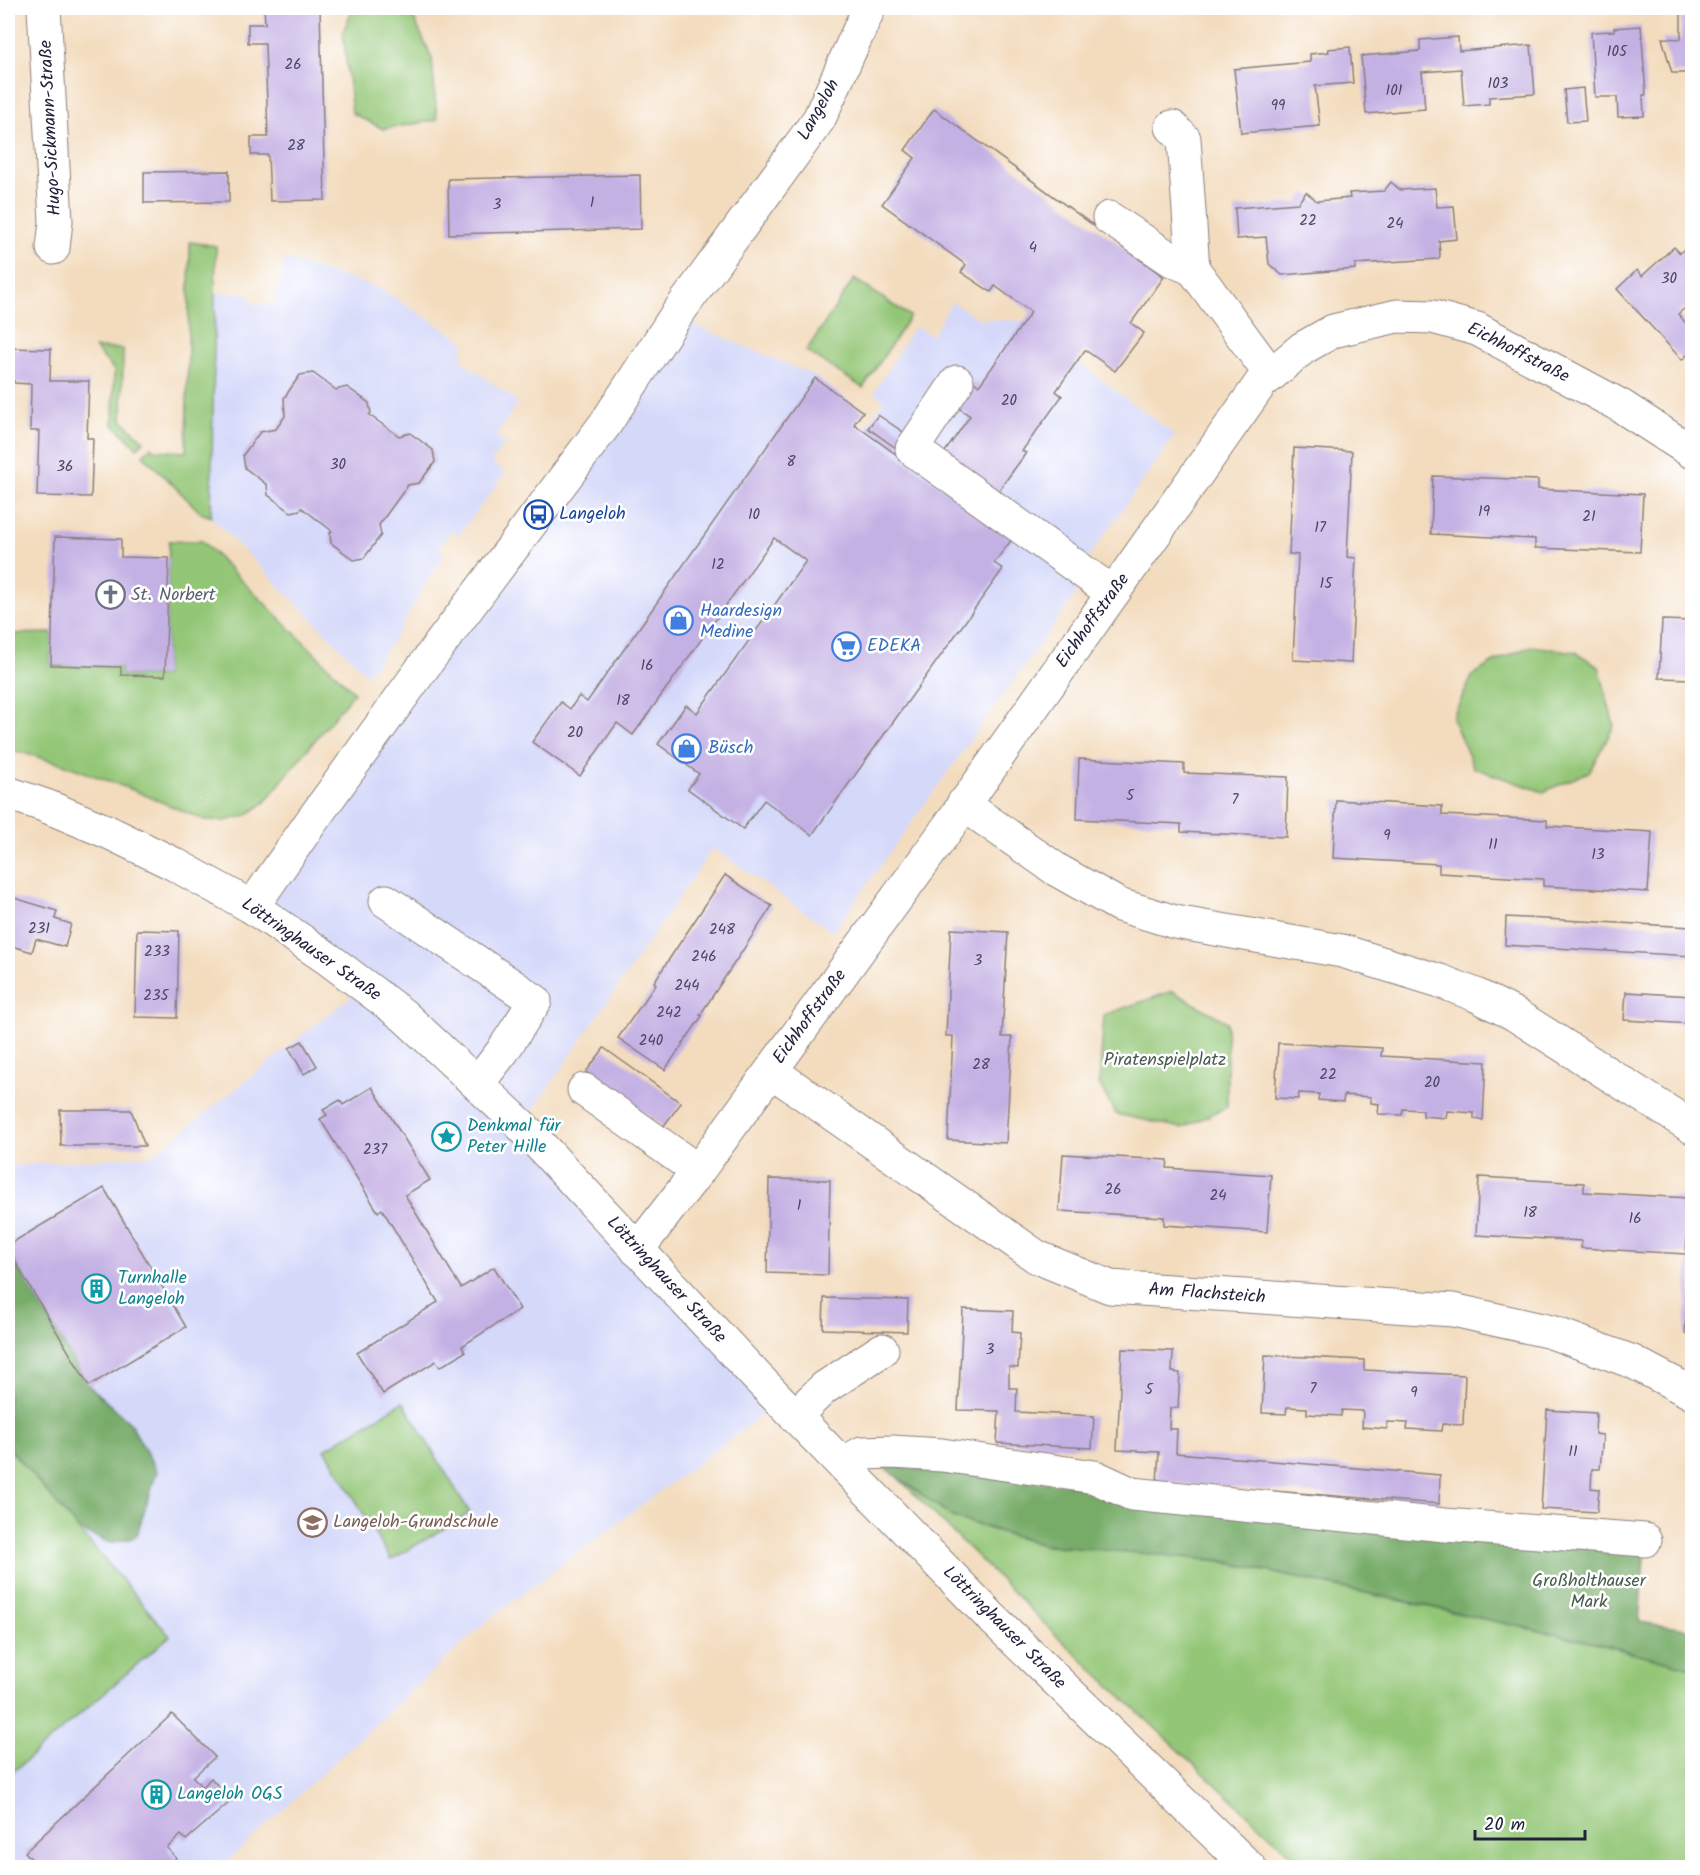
<svg xmlns="http://www.w3.org/2000/svg" width="1700" height="1875" font-family="Kalam,sans-serif">
  <style>
    .built { fill: #d4d8f9 }
    .green { fill: #93c676; stroke: #5a7458; stroke-width: 1.5 }
    .forest { fill: #76ab67; stroke: #4c6651; stroke-width: 1.5 }
    .building { fill: #c4b1e4 }
    .lines { fill: none; stroke-linecap: round; stroke-linejoin: round }
    .minor-casing { stroke: #8a7f7c; stroke-width: 35 }
    .minor { stroke: #fff; stroke-width: 33 }
    .labels { text-anchor: middle; dominant-baseline: central; stroke-width: 5; stroke-linejoin: round; paint-order: stroke }
    .number-label { font-size: 15px; fill: #4a4665 }
    .street-label { font-size: 18px; fill: #22223b; stroke: #fff }
    .transit-label { font-size: 18px; fill: #164399; stroke: #fff; text-anchor: start }
    .worship-label { font-size: 18px; fill: #5b616d; stroke: #fff; text-anchor: start }
    .shop-label { font-size: 18px; fill: #366cbe; stroke: #fff; text-anchor: start }
    .park-label { font-size: 18px; fill: #4a5b50; stroke: #fff }
    .culture-label { font-size: 18px; fill: #0d838f; stroke: #fff; text-anchor: start }
    .education-label { font-size: 18px; fill: #785e54; stroke: #fff; text-anchor: start }
  </style>
  <rect width="100%" height="100%" fill="#fff"/>
  <filter id="ink" filterUnits="userSpaceOnUse"><feTurbulence type="fractalNoise" baseFrequency=".0167" numOctaves="2"/><feDisplacementMap in="SourceGraphic" scale="12" xChannelSelector="R" yChannelSelector="G"/><feConvolveMatrix kernelMatrix="1 2 1 2 8 2 1 2 1" color-interpolation-filters="sRGB"/></filter>
  <filter id="wash" filterUnits="userSpaceOnUse"><feTurbulence type="fractalNoise" baseFrequency=".008" numOctaves="4" result="noise"/><feDisplacementMap in="SourceGraphic" scale="24" xChannelSelector="R" yChannelSelector="G"/><feGaussianBlur stdDeviation="1.35" result="paint"/><feColorMatrix in="noise" values="0 0 0 0 0 0 0 0 0 0 0 0 0 0 0 0 0 1.4 0 .05"/><feComposite in="paint" operator="in"/></filter>
  <g filter="url(#wash)">
    <rect width="100%" height="100%" fill="#f3dcbe"/>
    <g class="built">
      <path d="M285 259 381 289 463 341 462 361 518 402 496 436 505 443 491 462 506 473 459 535 452 530 438 549 445 555 433 572 396 636 367 675 211 517 215 293H247L254 304H273Z"/>
      <path d="M952 302 979 319 1024 321 1031 312 1077 362 1175 435 1074 578 1082 585 833 932 713 848 522 1126 781 1401 489 1619 221 1867 8 1868V1166L153 1155 364 986 252 907 675 317 813 375 864 411 856 423 864 429 884 401 874 393 914 326 932 336Z"/>
    </g>
    <g class="green">
      <path d="M353 8H409L432 58 437 120 383 129 352 113 343 32Z"/>
      <path d="M190 242 216 246 211 517 201 513 143 455 151 447 154 450 186 452Z"/>
      <path d="M854 279 910 316 863 388 806 351Z"/>
      <path d="M95 348 123 349 122 420 144 441 137 448 113 424 114 370Z"/>
      <path d="M169 541H202L354 692 264 803 245 816 225 821 204 820 133 790 63 764 8 749V634L52 633 51 665 121 667V675L165 676Z"/>
      <path d="M1531 646 1576 652 1599 667 1614 726 1589 772 1543 792 1474 768 1452 718 1473 675 1492 663Z"/>
      <path d="M1172 991 1227 1022V1107L1182 1128 1116 1114 1099 1084 1104 1015Z"/>
      <path d="M403 1402 470 1513 391 1560 325 1449Z"/>
      <path d="M8 1447 170 1636 8 1776Z"/>
      <path d="M896 1476 954 1518 1045 1546 1115 1550 1219 1561 1603 1645 1692 1668V1867H1304L1058 1637Z"/>
    </g>
    <g class="forest">
      <path d="M8 1250 89 1386 130 1423 157 1471 136 1537 110 1543 79 1530 8 1446Z"/>
      <path d="M881 1465 1645 1546 1639 1622 1692 1630V1668L1609 1646 1218 1560 1045 1545 953 1517Z"/>
    </g>
    <g id="blocks">
      <g class="building">
        <path d="M264 8H320L325 200 270 201 268 155H251V137H268L265 43H248V24H265Z"/>
        <path d="M1681 13H1692V73H1672L1662 38 1681 39Z"/>
        <path d="M1641 26 1646 95H1643L1644 116 1618 117 1617 97H1595L1591 32 1614 31V28Z"/>
        <path d="M1458 37 1459 51 1531 45 1535 94 1489 97V104L1464 106 1461 69 1422 72 1425 109 1366 114 1361 56 1420 51V40Z"/>
        <path d="M1350 47 1353 83 1315 86 1320 126 1241 133 1234 69 1310 62V54L1329 52 1328 49Z"/>
        <path d="M1583 88 1586 121 1567 122 1564 90Z"/>
        <path d="M934 109 1164 277 1131 323 1144 333 1115 371 1085 350 1056 391 1062 396 1022 451 1026 453 994 497 940 459 970 416 956 406 973 381 979 386 1031 312 995 286 991 292 961 272 966 265 882 204 915 158 905 150Z"/>
        <path d="M229 171V202L144 203V172Z"/>
        <path d="M640 175 641 229 449 234 448 179Z"/>
        <path d="M1391 182 1400 190 1435 188 1437 207 1454 206 1457 239 1439 241 1440 256 1438 259 1355 264V269L1282 275 1269 264 1266 237 1237 239 1235 208 1298 203 1306 192 1317 201 1350 198 1349 193 1384 191Z"/>
        <path d="M1692 242V290L1687 296 1692 302 1678 314 1692 330V350L1682 360 1617 289 1637 270 1642 276 1674 247 1680 253Z"/>
        <path d="M8 348 51 349 50 381H89L87 438H93L91 497 37 496 39 431H30L31 384 14 383V381H8Z"/>
        <path d="M313 373 336 390 347 387 369 403 371 413 369 415 399 436 410 433 433 450 435 462 419 483 408 485 379 525 381 535 364 558 354 560 331 543 330 533 332 531 302 508 300 510 291 512 268 495 267 485 245 468 243 455 260 432 276 429 285 416 284 398 300 375Z"/>
        <path d="M815 378 863 412 854 424 1013 538 994 563 1003 569 812 835 764 800 743 829 688 789 699 774 658 744 686 705 697 713 806 561 774 538 633 735 617 723 580 776 532 742 561 702 570 709 579 696 587 702Z"/>
        <path d="M878 415 906 434 896 448 868 428Z"/>
        <path d="M1294 448 1352 451 1347 557 1356 558 1351 663 1293 660 1298 555 1289 554Z"/>
        <path d="M1433 476 1538 480V489L1643 494 1640 552 1535 548V539L1431 534Z"/>
        <path d="M55 537 121 539V557L169 558 165 676 121 675V667L51 665Z"/>
        <path d="M1662 620 1692 621V679L1659 678Z"/>
        <path d="M1079 759 1184 764V773L1288 777 1286 837 1181 832V824L1077 819Z"/>
        <path d="M1336 800 1442 806V815L1547 820V826L1652 832 1648 892 1543 886V879L1439 873V864L1333 858Z"/>
        <path d="M725 875 772 906 700 1015 702 1016 665 1070 618 1038 656 984 654 982Z"/>
        <path d="M8 896 57 911 55 919 71 924 65 947 36 939 32 952 8 945Z"/>
        <path d="M1506 917 1692 927V956L1505 945Z"/>
        <path d="M951 929 1008 932 1002 1037H1012L1006 1143 948 1140 953 1036H946Z"/>
        <path d="M137 930 179 931 177 1018 135 1017Z"/>
        <path d="M1626 992 1692 996V1024L1624 1020Z"/>
        <path d="M302 1041 317 1066 304 1074 289 1048Z"/>
        <path d="M1278 1043 1382 1048 1381 1056 1486 1062 1483 1120 1474 1119V1113L1447 1111 1446 1118 1423 1116V1110L1403 1109 1402 1115 1378 1114 1379 1104 1371 1103V1097L1344 1095 1343 1102 1318 1100 1319 1094 1299 1093 1298 1099 1275 1098Z"/>
        <path d="M604 1048 681 1103 663 1127 586 1072Z"/>
        <path d="M372 1087 430 1180 405 1195 461 1288 494 1267 520 1309 462 1346 465 1352 440 1367 436 1361 383 1394 357 1353 438 1302 382 1209 378 1212 320 1119 327 1115 323 1110 340 1100 343 1105Z"/>
        <path d="M60 1110H131L145 1146H61Z"/>
        <path d="M1063 1154 1168 1160 1167 1168 1271 1175 1267 1232 1164 1225V1217L1059 1211Z"/>
        <path d="M1479 1177 1584 1183V1192L1689 1198 1686 1254 1581 1248 1582 1241 1476 1235Z"/>
        <path d="M769 1179 830 1180 828 1275 767 1273Z"/>
        <path d="M104 1188 186 1327 89 1386 8 1250V1245Z"/>
        <path d="M1689 1255H1692V1334H1685Z"/>
        <path d="M824 1298 908 1300 907 1332 823 1329Z"/>
        <path d="M963 1309 1013 1311 1012 1332 1020 1333 1018 1368 1009 1367V1388H1017L1016 1412 1094 1416 1092 1448 997 1443 999 1411 958 1410Z"/>
        <path d="M1122 1349 1173 1351 1172 1372 1180 1373 1178 1408H1170L1169 1429H1177L1176 1453 1440 1475 1439 1504 1157 1482 1159 1452 1117 1450Z"/>
        <path d="M1265 1355 1364 1360V1370L1465 1375 1463 1425 1442 1424 1441 1431 1407 1429 1408 1423 1387 1422V1429L1362 1427 1363 1411 1342 1410 1341 1416 1307 1414V1408L1287 1407 1286 1414 1262 1413Z"/>
        <path d="M1547 1410 1596 1413 1595 1434 1603 1435 1600 1469H1592L1591 1488 1599 1489 1597 1512 1541 1509Z"/>
        <path d="M172 1714 215 1757 193 1777 203 1787 211 1778 231 1801 186 1840 181 1835 167 1848 176 1858 167 1868H39L25 1852Z"/>
      </g>
    </g>
  </g>
  <g filter="url(#ink)">
    <use href="#blocks" fill-opacity="0" stroke="#8a7f7c" stroke-width="1.5"/>
    <g class="lines">
      <defs>
        <g id="minor">
          <path d="M44 8 56 221 53 248"/>
          <path d="M1172 127 1184 139 1193 269 1271 375"/>
          <path d="M1109 218 1172 260 1193 269"/>
          <path d="M957 382 912 449 1113 593"/>
          <path d="M8 793 46 806 108 832 174 864 252 907 327 958 403 1015 522 1126 756 1376 989 1615 1250 1868"/>
          <path d="M963 804 1057 870 1119 905 1175 922 1342 951 1440 981 1476 995 1514 1014 1692 1127"/>
          <path d="M386 901 535 1001 502 1052 478 1083"/>
          <path d="M252 907 311 822 429 659 606 423 675 317 819 119 869 8"/>
          <path d="M771 1071 1037 1257 1110 1287 1453 1310 1551 1332 1633 1362 1692 1393"/>
          <path d="M584 1090 698 1171"/>
          <path d="M637 1250 698 1171 942 836 1261 383 1303 348 1333 331 1397 316 1433 317 1477 329 1621 406 1692 452"/>
          <path d="M795 1416 824 1388 882 1350"/>
          <path d="M842 1464 862 1453 892 1452 942 1455 1095 1477 1132 1494 1445 1525 1645 1540"/>
        </g>
      </defs>
      <use href="#minor" class="minor-casing"/>
      <use href="#minor" class="minor"/>
    </g>
  </g>
  <defs>
    <symbol id="bus-ring" viewBox="-11 -11 22 22"><circle r="9.5" fill="#fff" stroke="#1a4fb4" stroke-width="1.5"/><path d="M-5-6H5V4H4V6H2V4H-2V6H-4V4H-5ZM-3.5-4V0h7V-4ZM-3.5 1.2v1.5H-2V1.2ZM2 1.2v1.5H3.5V1.2Z" fill="#1a4fb4"/></symbol>
    <symbol id="church-ring" viewBox="-11 -11 22 22"><circle r="9.5" fill="#fff" stroke="#6b7280" stroke-width="1.5"/><path d="M-1.2-6h2.4v3.5h3.3v2.4h-3.3V6h-2.4V-.1h-3.3v-2.4h3.3Z" fill="#6b7280"/></symbol>
    <symbol id="shop-ring" viewBox="-11 -11 22 22"><circle r="9.5" fill="#fff" stroke="#3f7fe0" stroke-width="1.5"/><path d="M-5-2.5h2.3a2.7 3.5 0 0 1 5.4 0H5L5.5 6h-11ZM-1.5-2.5h3a1.5 2.3 0 0 0-3 0Z" fill="#3f7fe0"/></symbol>
    <symbol id="supermarket-ring" viewBox="-11 -11 22 22"><circle r="9.5" fill="#fff" stroke="#3f7fe0" stroke-width="1.5"/><path d="M-6-5.5h2.5l.6 2H6L4.5 2H-2.5L-4.4-4H-6ZM-1.5 3.2a1.3 1.3 0 1 0 .1 0ZM3 3.2a1.3 1.3 0 1 0 .1 0Z" fill="#3f7fe0"/></symbol>
    <symbol id="sight-ring" viewBox="-11 -11 22 22"><circle r="9.5" fill="#fff" stroke="#0f9aa8" stroke-width="1.5"/><path d="M0-6L1.8-2.2L6-1.7L2.9 1.2L3.7 5.4L0 3.3L-3.7 5.4L-2.9 1.2L-6-1.7L-1.8-2.2Z" fill="#0f9aa8"/></symbol>
    <symbol id="building-ring" viewBox="-11 -11 22 22"><circle r="9.5" fill="#fff" stroke="#0f9aa8" stroke-width="1.5"/><path d="M-4-6H4V6H1V3H-1V6H-4ZM-2.5-4.3h1.7v1.8h-1.7ZM.8-4.3h1.7v1.8H.8ZM-2.5-1h1.7V.8h-1.7ZM.8-1h1.7V.8H.8Z" fill="#0f9aa8"/></symbol>
    <symbol id="school-ring" viewBox="-11 -11 22 22"><circle r="9.5" fill="#fff" stroke="#8d6e63" stroke-width="1.5"/><path d="M0-5L7-2L0 1L-7-2ZM-4 1L0 2.5L4 1V4Q0 6-4 4Z" fill="#8d6e63"/></symbol>
  </defs>
  <g fill-rule="evenodd">
    <use href="#bus-ring" x="522" y="498" width="33" height="33"/>
    <use href="#church-ring" x="94" y="578" width="33" height="33"/>
    <use href="#shop-ring" x="662" y="604" width="33" height="33"/>
    <use href="#supermarket-ring" x="830" y="630" width="33" height="33"/>
    <use href="#shop-ring" x="670" y="732" width="33" height="33"/>
    <use href="#sight-ring" x="430" y="1120" width="33" height="33"/>
    <use href="#building-ring" x="80" y="1272" width="33" height="33"/>
    <use href="#school-ring" x="296" y="1506" width="33" height="33"/>
    <use href="#building-ring" x="140" y="1778" width="33" height="33"/>
  </g>
  <g class="labels">
    <g class="number-label">
      <text x="1617" y="52">105</text>
      <text x="293" y="65">26</text>
      <text x="1498" y="84">103</text>
      <text x="1394" y="91">101</text>
      <text x="1278" y="106">99</text>
      <text x="296" y="146">28</text>
      <text x="592" y="203">1</text>
      <text x="497" y="205">3</text>
      <text x="1308" y="221">22</text>
      <text x="1395" y="224">24</text>
      <text x="1033" y="248">4</text>
      <text x="1669" y="279">30</text>
      <text x="1009" y="401">20</text>
      <text x="791" y="462">8</text>
      <text x="338" y="465">30</text>
      <text x="65" y="467">36</text>
      <text x="1484" y="512">19</text>
      <text x="754" y="515">10</text>
      <text x="1589" y="517">21</text>
      <text x="1320" y="528">17</text>
      <text x="718" y="565">12</text>
      <text x="1326" y="584">15</text>
      <text x="647" y="666">16</text>
      <text x="623" y="701">18</text>
      <text x="575" y="733">20</text>
      <text x="1130" y="796">5</text>
      <text x="1235" y="800">7</text>
      <text x="1387" y="836">9</text>
      <text x="1493" y="845">11</text>
      <text x="1598" y="855">13</text>
      <text x="39" y="929">231</text>
      <text x="722" y="930">248</text>
      <text x="157" y="952">233</text>
      <text x="704" y="957">246</text>
      <text x="978" y="961">3</text>
      <text x="687" y="986">244</text>
      <text x="156" y="996">235</text>
      <text x="669" y="1013">242</text>
      <text x="651" y="1041">240</text>
      <text x="981" y="1065">28</text>
      <text x="1328" y="1075">22</text>
      <text x="1432" y="1083">20</text>
      <text x="375" y="1150">237</text>
      <text x="1113" y="1190">26</text>
      <text x="1218" y="1196">24</text>
      <text x="799" y="1206">1</text>
      <text x="1530" y="1213">18</text>
      <text x="1635" y="1219">16</text>
      <text x="990" y="1350">3</text>
      <text x="1313" y="1389">7</text>
      <text x="1149" y="1390">5</text>
      <text x="1414" y="1393">9</text>
      <text x="1573" y="1452">11</text>
    </g>
    <g class="street-label">
      <text transform="translate(819 110) rotate(-61)">Langeloh</text>
      <text transform="translate(51 128) rotate(-93)">Hugo-Sickmann-Straße</text>
      <text transform="translate(1518 353) rotate(27)">Eichhoffstraße</text>
      <text transform="translate(1093 621) rotate(-54)">Eichhoffstraße</text>
      <text transform="translate(311 950) rotate(35)">Löttringhauser Straße</text>
      <text transform="translate(810 1017) rotate(-54)">Eichhoffstraße</text>
      <text transform="translate(666 1280) rotate(47)">Löttringhauser Straße</text>
      <text transform="translate(1207 1294) rotate(4)">Am Flachsteich</text>
      <text transform="translate(1004 1628) rotate(45)">Löttringhauser Straße</text>
    </g>
    <g class="transit-label">
      <text x="559" y="514">Langeloh</text>
    </g>
    <g class="worship-label">
      <text x="131" y="595">St. Norbert</text>
    </g>
    <g class="shop-label">
      <text x="700" y="611">Haardesign<tspan x="700" dy="21">Medine</tspan></text>
      <text x="867" y="646">EDEKA</text>
      <text x="708" y="748">Büsch</text>
    </g>
    <g class="park-label">
      <text x="1165" y="1060">Piratenspielplatz</text>
      <text x="1589" y="1581">Großholthauser<tspan x="1589" dy="21">Mark</tspan></text>
    </g>
    <g class="culture-label">
      <text x="467" y="1126">Denkmal für<tspan x="467" dy="21">Peter Hille</tspan></text>
      <text x="118" y="1278">Turnhalle<tspan x="118" dy="21">Langeloh</tspan></text>
      <text x="177" y="1794">Langeloh OGS</text>
    </g>
    <g class="education-label">
      <text x="333" y="1522">Langeloh-Grundschule</text>
    </g>
  </g>
  <rect width="1700" height="1875" fill="none" stroke="#fff" stroke-width="30"/>
  <path d="M1475 1830v9h110v-9" fill="none" stroke="#22223b" stroke-width="3"/>
  <text x="1484" y="1830" font-size="18" fill="#22223b" stroke="#ffffff" stroke-width="4.5" paint-order="stroke">20 m</text>
</svg>
